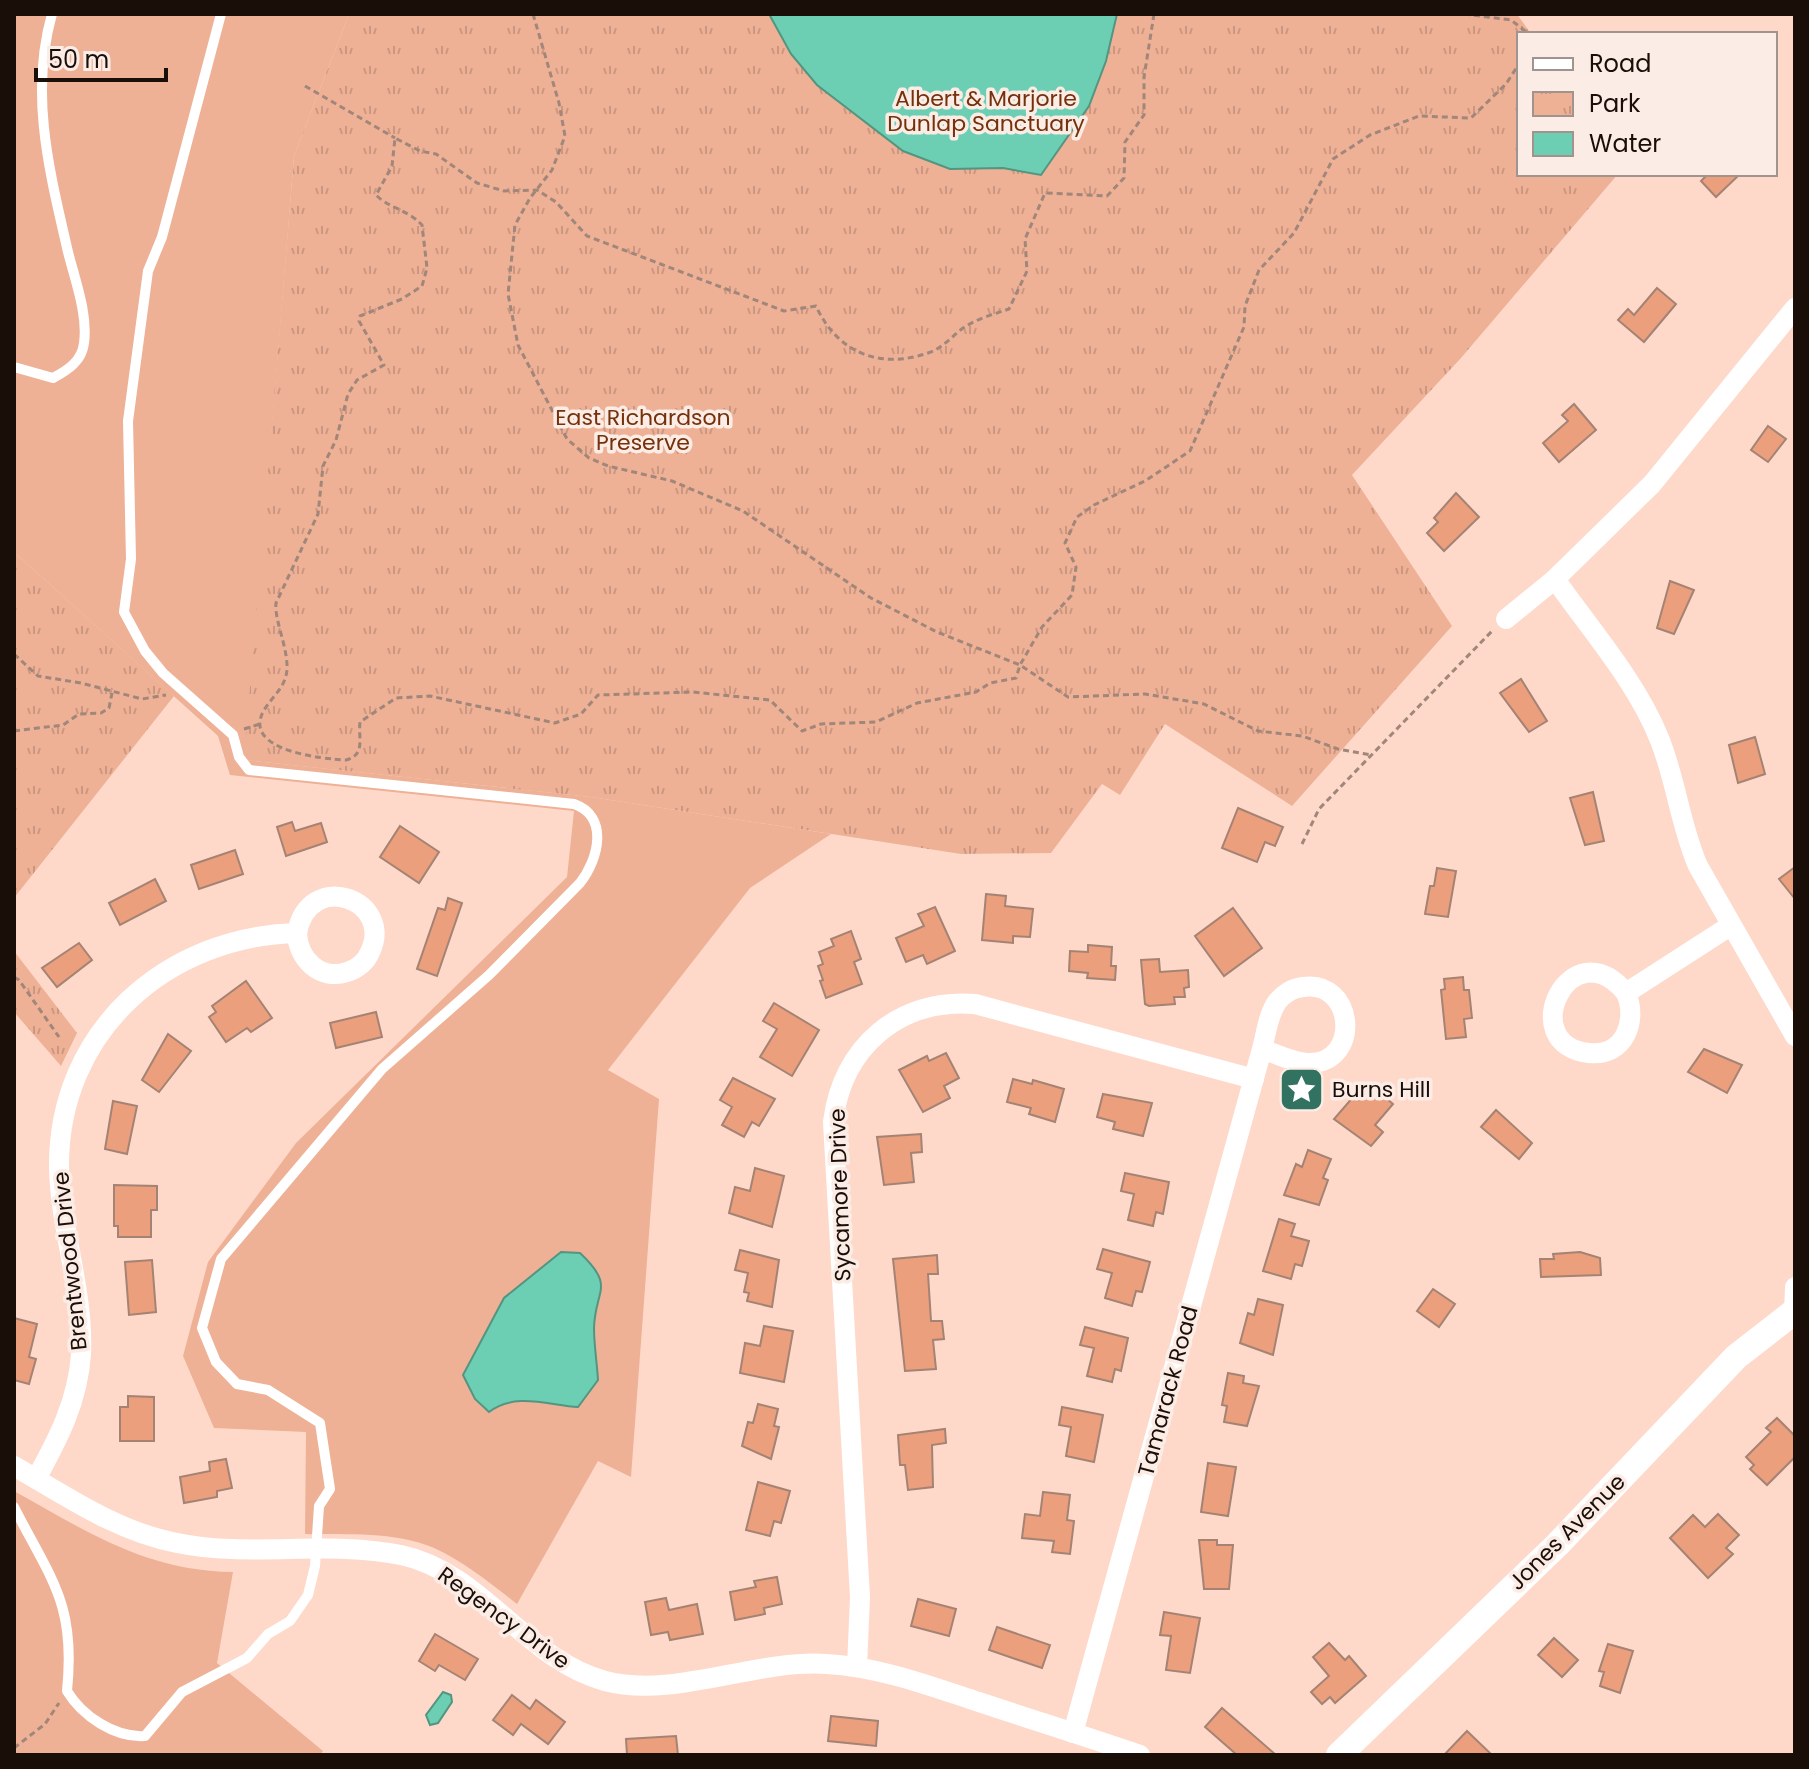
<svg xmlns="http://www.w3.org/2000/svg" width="1809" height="1769" font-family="Poppins,sans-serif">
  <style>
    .grass { fill: #eeb196 }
    .park { fill: url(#park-tufts) }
    .water { fill: #6ccfb3; stroke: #539580; stroke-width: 2 }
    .building { fill: #eb9f7d; stroke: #a48374; stroke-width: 2 }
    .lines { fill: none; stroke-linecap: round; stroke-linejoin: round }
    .path { stroke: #a1867a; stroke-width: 3; stroke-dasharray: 6 4; stroke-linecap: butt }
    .service { stroke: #fff; stroke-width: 10 }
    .minor { stroke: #fff; stroke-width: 20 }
    .tertiary { stroke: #fff; stroke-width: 26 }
    .labels { text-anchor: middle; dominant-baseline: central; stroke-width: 7; stroke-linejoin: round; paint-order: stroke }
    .park-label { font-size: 22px; fill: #75310b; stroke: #fbece5 }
    .poi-label { font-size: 22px; fill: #1a0e09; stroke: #fbece5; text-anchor: start }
    .street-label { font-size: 22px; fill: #1a0e09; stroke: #fbece5 }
  </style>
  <defs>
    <pattern id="park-tufts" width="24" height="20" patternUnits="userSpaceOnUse" patternTransform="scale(2)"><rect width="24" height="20" fill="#eeb196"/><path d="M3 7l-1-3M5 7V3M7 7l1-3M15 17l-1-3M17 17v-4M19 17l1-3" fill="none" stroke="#cc9780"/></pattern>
  </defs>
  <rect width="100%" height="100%" fill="#fed9c9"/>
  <g class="grass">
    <path d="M14 14H349L294 156 245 760 591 797 831 834 750 888 608 1070 659 1099 631 1477 598 1461 517 1604C491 1584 465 1562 434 1548 394 1531 347 1535 305 1534L306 1432 214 1428 183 1356 208 1262 296 1143 567 877 574 811 230 775 218 736 14 552Z"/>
    <path d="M14 1491C88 1532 146 1571 233 1572L217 1663 323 1751 320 1755H14Z"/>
  </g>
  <g class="park">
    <path d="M349 14H1517L1531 34H1519V174H1618L1461 358 1352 475 1452 626 1292 806 1165 724 1120 795 1102 784 1051 853 961 854 591 797 244 760 294 156Z"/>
    <path d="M14 552 174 696 14 898Z"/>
    <path d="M14 951 77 1033 61 1066 14 1012Z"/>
  </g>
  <g class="water">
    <path d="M769 14H1117L1106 61 1089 106 1041 175 1003 168 950 169 903 151 817 85 791 54Z"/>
    <path d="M561 1252 580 1253C616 1287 595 1289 594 1328 594 1345 597 1363 598 1380L578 1407C548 1405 515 1392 489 1412L475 1399 463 1375 504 1298Z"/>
    <path d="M443 1692 451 1695 452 1702 438 1723 430 1725 426 1715Z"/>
  </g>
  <g class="building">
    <path d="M1708 174H1740L1716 197 1701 181Z"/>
    <path d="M1657 288 1676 304 1644 342 1618 320 1628 309 1634 315Z"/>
    <path d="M1574 404 1596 430 1559 462 1543 443 1568 421 1562 415Z"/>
    <path d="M1768 426 1786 439 1768 462 1751 450Z"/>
    <path d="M1456 493 1479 517 1444 551 1427 533 1438 522 1434 518Z"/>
    <path d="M1670 581 1694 590 1674 634 1657 628Z"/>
    <path d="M1521 679 1547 721 1529 732 1500 693Z"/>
    <path d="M1755 737 1765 774 1738 783 1729 745Z"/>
    <path d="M1593 792 1604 841 1585 845 1570 798Z"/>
    <path d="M1238 808 1283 827 1275 846 1265 842 1257 862 1222 848Z"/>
    <path d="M292 822 295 831 321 823 327 842 286 856 277 827Z"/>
    <path d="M400 826 439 852 419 883 380 857Z"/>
    <path d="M235 850 243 874 199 889 191 865Z"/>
    <path d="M1795 867V899L1779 879Z"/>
    <path d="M1437 868 1456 871 1448 917 1425 914 1430 886H1434Z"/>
    <path d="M155 879 166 901 120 925 109 903Z"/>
    <path d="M986 894 1006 896 1005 906 1033 909 1030 937 1013 936V943L982 940Z"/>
    <path d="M448 898 462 903 437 976 417 969 438 908 445 910Z"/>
    <path d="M935 907 955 951 927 964 923 955 906 962 896 938 924 926 918 914Z"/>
    <path d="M1233 908 1262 948 1224 976 1195 936Z"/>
    <path d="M851 931 861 959 854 962 862 984 826 998 820 981 823 980 818 966 823 964 819 952 834 946 831 939Z"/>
    <path d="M79 943 92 960 57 987 42 968Z"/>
    <path d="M1088 945 1112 947 1111 966H1116L1115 980 1087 978 1088 973 1069 971 1070 951 1088 952Z"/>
    <path d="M1159 959 1160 972 1188 970 1189 987 1184 988 1185 997H1174L1175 1004 1149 1006 1145 1004 1141 960Z"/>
    <path d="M1463 977 1464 990H1469L1472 1018 1464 1019 1466 1037 1446 1039 1441 990 1445 989 1444 979Z"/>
    <path d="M246 981 272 1018 251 1032 247 1028 226 1042 209 1017 216 1012 212 1006Z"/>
    <path d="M774 1003 819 1030 792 1076 760 1057 777 1029 763 1021Z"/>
    <path d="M376 1012 382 1037 336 1048 330 1023Z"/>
    <path d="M168 1034 191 1051 159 1092 142 1080Z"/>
    <path d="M1704 1049 1742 1065 1727 1093 1688 1072Z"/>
    <path d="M946 1053 959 1078 944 1086 950 1098 923 1112 899 1070 927 1056 929 1061Z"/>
    <path d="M733 1078 775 1099 759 1126 752 1122 744 1137 722 1125 732 1107 720 1100Z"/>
    <path d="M1013 1079 1032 1084 1033 1080 1064 1089 1055 1122 1029 1114 1031 1108 1007 1102Z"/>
    <path d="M1371 1085 1393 1104 1375 1125 1383 1132 1371 1146 1334 1119 1354 1096 1359 1100Z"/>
    <path d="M1103 1094 1152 1103 1143 1136 1113 1129 1115 1122 1097 1117Z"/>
    <path d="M113 1101 137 1106 127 1154 105 1149Z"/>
    <path d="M1496 1110 1532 1143 1519 1159 1481 1127Z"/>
    <path d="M921 1134 922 1152 911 1153 914 1182 884 1185 877 1137Z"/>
    <path d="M1308 1150 1331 1159 1323 1178 1328 1180 1319 1205 1284 1195 1296 1164 1302 1167Z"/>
    <path d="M755 1168 784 1176 772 1227 729 1213 735 1187 750 1191Z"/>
    <path d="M1125 1173 1169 1182 1163 1214 1156 1212 1153 1226 1128 1220 1134 1194 1121 1191Z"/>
    <path d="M114 1185 157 1186V1210H151V1237H118V1226H114Z"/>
    <path d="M1279 1219 1295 1224 1291 1236 1309 1241 1302 1266 1295 1264 1291 1279 1263 1271Z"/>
    <path d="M1103 1249 1150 1262 1142 1292 1136 1291 1132 1306 1105 1298 1112 1273 1097 1269Z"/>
    <path d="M740 1250 779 1260 772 1307 747 1301 749 1293 744 1292 748 1273 735 1270Z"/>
    <path d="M1580 1252 1600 1258 1601 1275 1541 1277 1540 1259H1554L1553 1254Z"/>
    <path d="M937 1255 938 1274H928L931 1321H942L944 1339 933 1340 936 1369 905 1371 893 1259Z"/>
    <path d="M152 1260 156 1312 129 1315 125 1262Z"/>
    <path d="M1433 1289 1455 1304 1439 1327 1417 1311Z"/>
    <path d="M1258 1299 1283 1305 1273 1355 1240 1343 1248 1313 1254 1315Z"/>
    <path d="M14 1318 37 1324 29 1357 36 1359 29 1384 14 1380Z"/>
    <path d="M764 1326 793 1331 784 1382 740 1373 745 1343 760 1346Z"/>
    <path d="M1085 1327 1128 1338 1121 1371 1115 1369 1112 1382 1087 1376 1094 1348 1080 1345Z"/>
    <path d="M1228 1373 1244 1376 1243 1383 1259 1386 1247 1426 1224 1422 1227 1406 1222 1405Z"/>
    <path d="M128 1396 154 1397V1441H120V1407H128Z"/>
    <path d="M758 1404 778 1409 774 1426 779 1427 771 1459 742 1446 748 1422 753 1423Z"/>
    <path d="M1062 1407 1103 1415 1094 1462 1066 1456 1071 1427 1059 1425Z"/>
    <path d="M1777 1418 1795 1436V1457L1767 1485 1750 1469 1754 1465 1746 1457 1771 1432 1766 1428Z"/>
    <path d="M945 1429 946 1443 932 1445 933 1487 908 1490 905 1465H900L898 1435Z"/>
    <path d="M226 1459 232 1488 217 1491V1497L184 1503 180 1477 210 1471 209 1462Z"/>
    <path d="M1208 1463 1236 1467 1228 1516 1201 1512Z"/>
    <path d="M758 1482 790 1491 781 1523 774 1521 770 1536 746 1530Z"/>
    <path d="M1043 1492 1070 1495 1067 1520 1074 1521 1070 1554 1052 1552 1054 1541 1022 1538 1025 1514 1040 1516Z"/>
    <path d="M1718 1514 1739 1535 1726 1548 1733 1554 1708 1578 1670 1538 1693 1515 1705 1527Z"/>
    <path d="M1199 1540H1217V1545H1233L1229 1589H1204Z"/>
    <path d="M777 1577 782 1604 764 1608 765 1614 735 1620 730 1592 756 1587 754 1581Z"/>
    <path d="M666 1598 669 1610 697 1604 703 1634 670 1640 668 1632 651 1635 645 1602Z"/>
    <path d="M918 1599 956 1609 949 1636 911 1626Z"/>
    <path d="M1164 1612 1200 1618 1190 1673 1166 1670 1171 1636 1160 1635Z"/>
    <path d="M997 1627 1050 1645 1042 1668 989 1650Z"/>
    <path d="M435 1634 478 1659 465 1680 439 1665 435 1671 419 1661Z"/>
    <path d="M1554 1638 1578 1660 1562 1677 1538 1655Z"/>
    <path d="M1329 1643 1345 1660 1349 1656 1366 1676 1335 1703 1330 1697 1322 1704 1311 1692 1329 1676 1313 1657Z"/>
    <path d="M1608 1644 1633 1651 1620 1693 1600 1686 1604 1672 1599 1671Z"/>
    <path d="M512 1695 530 1709 536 1700 565 1722 548 1744 521 1724 513 1735 493 1720Z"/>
    <path d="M1222 1708 1276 1755H1237L1205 1727Z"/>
    <path d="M831 1716 878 1721 876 1746 828 1741Z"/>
    <path d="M1467 1731 1492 1755H1444Z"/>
    <path d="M676 1736 678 1755H627L626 1739Z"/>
  </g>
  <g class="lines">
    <g class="path">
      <path d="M533 14 559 103 565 136 552 170 530 198 515 225 508 294 518 345 567 439 589 458 608 466 672 481 743 511 871 598 937 632 1020 665 1068 697 1145 694 1204 704 1258 731 1302 736 1338 749 1371 755"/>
      <path d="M1154 14 1144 77V115L1125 142 1124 178 1107 196 1045 193 1025 239 1027 271 1009 309C994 314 976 319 963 328 951 337 943 348 928 353 879 370 837 352 816 306L784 311 587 236 556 202 537 190 504 191 477 183 436 154 420 151 395 138 392 166 376 195C390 209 407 209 422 225L427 268 422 286 402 299 360 316 359 321 384 365 357 380 348 394 336 440 323 466 318 514 276 603C274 619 288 648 287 669 286 688 271 697 263 712 243 751 323 759 346 760 366 755 358 738 360 722L396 698 430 696 555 723 581 714 598 695 693 692 770 700 802 731 821 724 876 722 917 703 976 692 990 683 1016 678 1020 665 1042 627 1072 595 1076 567 1065 543 1077 517 1094 505 1145 481 1190 451 1244 327 1245 306 1259 270 1294 233 1333 159 1370 135 1419 116 1471 118 1506 84 1519 64"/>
      <path d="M1464 14 1511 20 1529 34"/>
      <path d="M305 86 395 138"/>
      <path d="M14 654 38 676 81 683 142 699 166 695"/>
      <path d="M244 729 260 724"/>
      <path d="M14 731 63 725 79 714 101 713 109 708 112 693"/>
      <path d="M1302 844 1319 809 1494 629"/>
      <path d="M14 977 19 980 59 1037"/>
      <path d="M14 1748 45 1724 59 1703"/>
    </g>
    <g class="service">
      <path d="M14 367 53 378C68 370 82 361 84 343 88 314 75 280 68 252 50 173 29 95 52 14"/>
      <path d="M14 1507C51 1580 76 1603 67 1691 82 1716 115 1738 145 1736L182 1692 247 1658 268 1634 290 1621 308 1595 315 1566 319 1506 330 1489 320 1423 268 1390 237 1384 216 1362 202 1328 221 1259 382 1069 489 975 580 883C599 859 609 816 574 804L249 770 239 757 233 735 163 673 145 651 124 612 131 559 128 421 148 271 162 237 221 14"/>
    </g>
    <g class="minor">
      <path d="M1555 579C1590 629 1636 681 1659 738 1676 779 1680 825 1698 866L1795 1036"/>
      <path d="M1506 619 1555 579 1652 484 1795 308"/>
      <path d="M1626 993C1638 1020 1625 1057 1589 1053 1514 1045 1570 926 1626 993L1730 926"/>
      <path d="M1794 1312 1795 1287"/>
      <path d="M14 1466C66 1496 118 1532 177 1543 250 1558 328 1540 401 1555 482 1572 526 1660 605 1681 674 1699 755 1659 827 1664 880 1667 930 1686 979 1702 1033 1720 1087 1737 1140 1755"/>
      <path d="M36 1479C58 1439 78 1401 81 1354 84 1291 60 1229 59 1167 58 1031 167 936 297 933 309 868 395 900 370 952 366 962 357 969 347 972 320 981 298 959 297 933"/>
      <path d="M857 1667 860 1597 833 1122C842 1047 899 998 975 1004L1254 1079"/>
      <path d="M1073 1733 1262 1049C1266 1034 1268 1015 1277 1002 1283 994 1293 988 1303 987 1354 979 1362 1062 1310 1063 1294 1063 1277 1054 1262 1049"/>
    </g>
    <path class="tertiary" d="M1339 1755 1557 1545 1736 1357 1795 1311"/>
  </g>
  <defs>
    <symbol id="sight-square" viewBox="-11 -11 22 22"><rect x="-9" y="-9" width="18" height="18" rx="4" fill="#327261" stroke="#fbece5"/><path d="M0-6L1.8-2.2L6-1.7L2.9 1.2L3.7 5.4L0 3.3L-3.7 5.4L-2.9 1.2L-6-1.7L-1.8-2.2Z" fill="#fff"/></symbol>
  </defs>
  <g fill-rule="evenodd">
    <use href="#sight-square" x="1276" y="1064" width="51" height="51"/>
  </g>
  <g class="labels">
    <g class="park-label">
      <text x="986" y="98">Albert &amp; Marjorie<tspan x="986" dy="25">Dunlap Sanctuary</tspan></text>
      <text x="643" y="417">East Richardson<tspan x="643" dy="25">Preserve</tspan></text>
    </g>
    <g class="poi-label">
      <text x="1332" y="1089">Burns Hill</text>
    </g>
    <g class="street-label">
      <text transform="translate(840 1195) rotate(-92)">Sycamore Drive</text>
      <text transform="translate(70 1261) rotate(-96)">Brentwood Drive</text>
      <text transform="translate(1168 1391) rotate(-75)">Tamarack Road</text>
      <text transform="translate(1567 1532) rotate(-45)">Jones Avenue</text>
      <text transform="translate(504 1618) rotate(36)">Regency Drive</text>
    </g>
  </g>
  <rect width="1809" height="1769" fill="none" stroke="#1a0e09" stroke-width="32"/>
  <rect x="1517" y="32" width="260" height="144" fill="#fbece5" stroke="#a1938d" stroke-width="2"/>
  <rect x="1533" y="58" width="40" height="12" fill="#ffffff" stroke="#a1938d" stroke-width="2"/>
  <text x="1589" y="72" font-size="24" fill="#1a0e09">Road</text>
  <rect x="1533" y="92" width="40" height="24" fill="url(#park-tufts)" stroke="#a1938d" stroke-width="2"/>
  <text x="1589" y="112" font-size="24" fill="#1a0e09">Park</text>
  <rect x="1533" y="132" width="40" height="24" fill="#6ccfb3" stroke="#a1938d" stroke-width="2"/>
  <text x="1589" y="152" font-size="24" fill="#1a0e09">Water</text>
  <path d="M36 68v12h130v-12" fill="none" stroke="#1a0e09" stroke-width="4"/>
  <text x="48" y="68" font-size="24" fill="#1a0e09" stroke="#fbece5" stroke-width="6" paint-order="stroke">50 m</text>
</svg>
